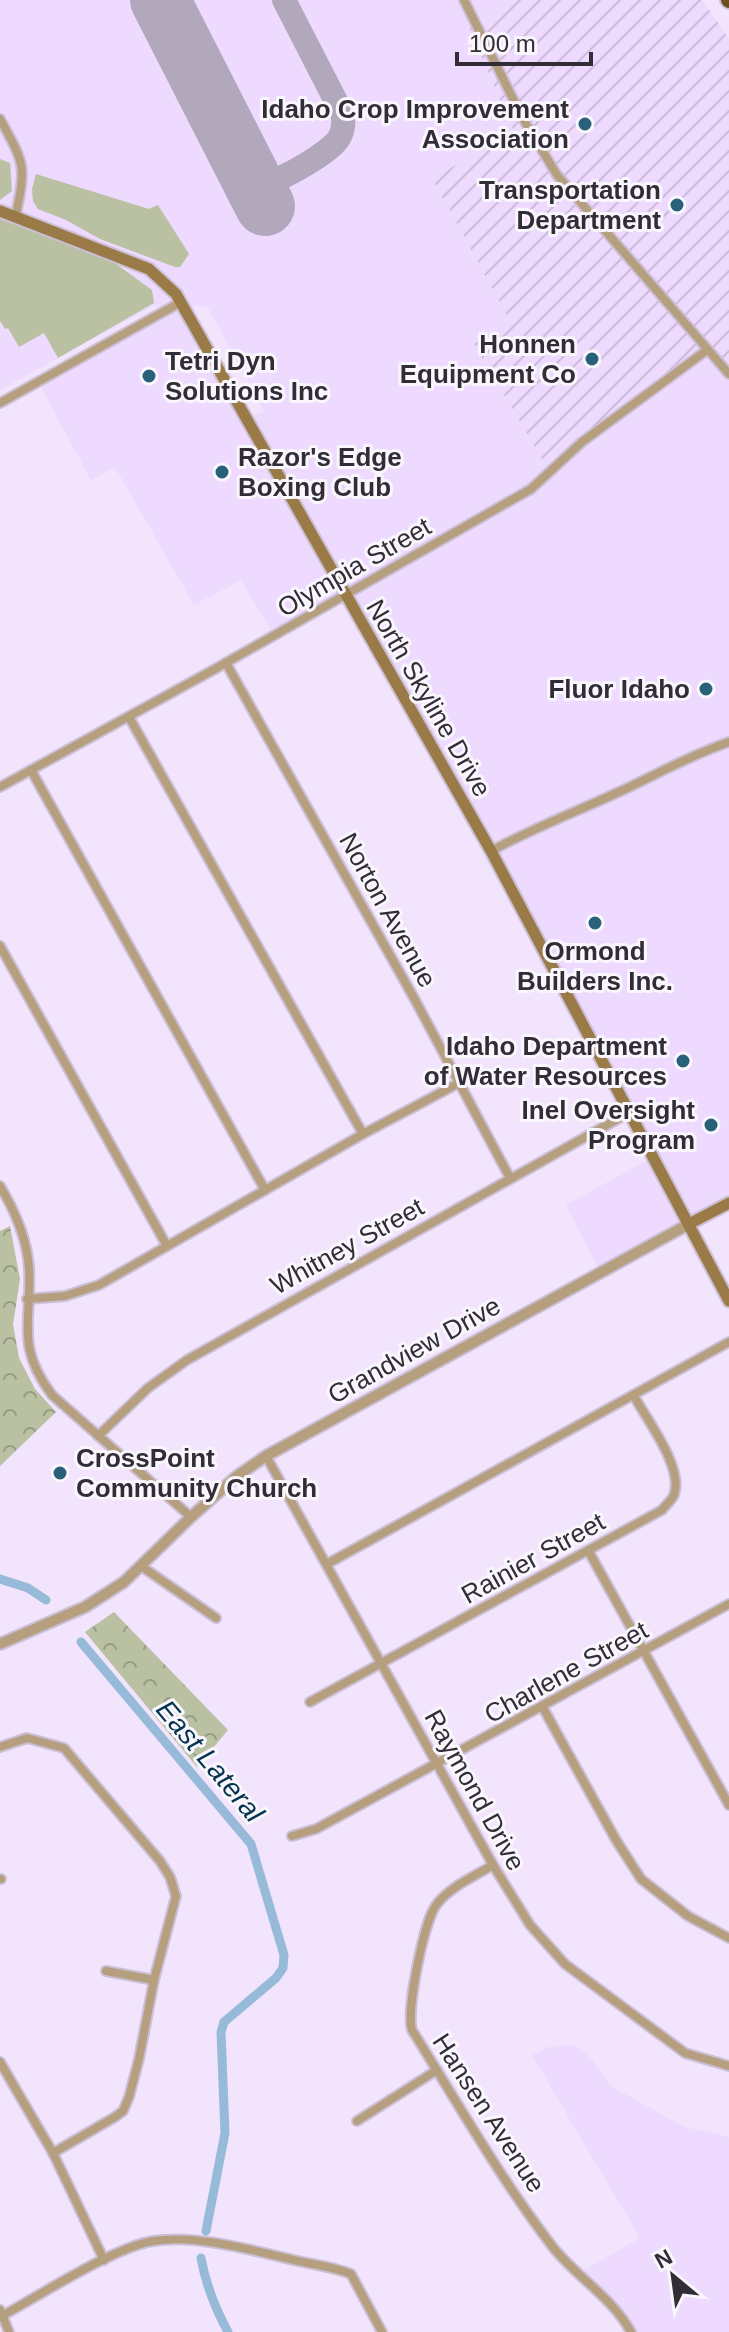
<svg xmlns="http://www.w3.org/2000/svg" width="729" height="2332" font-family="Helvetica,sans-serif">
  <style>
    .built { fill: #eddafe; fill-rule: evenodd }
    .industrial { fill: url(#industrial-furrows) }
    .grass { fill: #b9c1a2 }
    .park { fill: url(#park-crowns) }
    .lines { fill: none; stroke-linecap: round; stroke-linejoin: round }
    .canal { stroke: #96bad8; stroke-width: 9 }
    .taxiway { stroke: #b2a8bc; stroke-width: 24 }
    .runway { stroke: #b2a8bc; stroke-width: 60 }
    .minor-casing { stroke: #cbbfd5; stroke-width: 12 }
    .tertiary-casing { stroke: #cbbfd5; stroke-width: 14 }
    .secondary-casing { stroke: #cbbfd5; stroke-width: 15 }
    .motorway-casing { stroke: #cbbfd5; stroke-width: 18 }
    .minor { stroke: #b59f7e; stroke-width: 8 }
    .tertiary { stroke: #b59f7e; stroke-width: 10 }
    .secondary { stroke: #9a7a46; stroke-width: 11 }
    .motorway { stroke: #684e21; stroke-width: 14 }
    .poi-dot { fill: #29617b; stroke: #f9f6fc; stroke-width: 3 }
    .labels { text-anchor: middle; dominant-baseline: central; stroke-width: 6; stroke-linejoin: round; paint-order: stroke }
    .poi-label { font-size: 26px; font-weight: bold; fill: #322c37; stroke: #f9f6fc; text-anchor: end }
    .street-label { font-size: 26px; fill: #322c37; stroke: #f9f6fc }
    .water-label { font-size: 28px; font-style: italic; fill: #043350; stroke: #f9f6fc }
  </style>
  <defs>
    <pattern id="industrial-furrows" width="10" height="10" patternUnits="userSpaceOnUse" patternTransform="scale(2)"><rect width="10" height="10" fill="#eddafe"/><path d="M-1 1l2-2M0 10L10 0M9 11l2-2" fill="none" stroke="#ccbbda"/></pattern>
    <pattern id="park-crowns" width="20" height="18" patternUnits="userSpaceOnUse" patternTransform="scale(2)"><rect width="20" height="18" fill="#b9c1a2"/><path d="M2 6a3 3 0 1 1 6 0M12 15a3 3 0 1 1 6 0" fill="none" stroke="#979d85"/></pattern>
  </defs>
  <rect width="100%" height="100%" fill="#f1e4fc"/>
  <g class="built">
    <path d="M0 0H517L470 28 516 134 432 178 511 323 475 344 707 350 729 374V1203L601 1273 566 1205 653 1157 346 596 274 636 241 580 194 605 115 467 91 480 38 382 172 306H153L0 390ZM183 306H207L264 411 247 419Z"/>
    <path d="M567 2045 580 2048 589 2056 611 2086 684 2127 729 2137V2332H631L579 2273 640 2238 532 2055 549 2047Z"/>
  </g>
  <path class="industrial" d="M517 0H702L729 39V374L707 351 549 471 474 344 511 323 432 178 515 134 469 28Z"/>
  <g class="grass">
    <path d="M0 159 10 163 12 191 0 200Z"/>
    <path d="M36 174 149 209 158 205 189 254 180 267H175L100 239 66 220 38 209 33 201 32 189Z"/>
    <path d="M0 219 112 261 152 290 154 303 58 358 44 333 19 347 8 328 5 329 0 321Z"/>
  </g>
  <g class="park">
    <path d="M10 1226 20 1279 13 1324 19 1358 35 1389 56 1412 0 1466V1231Z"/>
    <path d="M114 1612 228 1730 197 1767 85 1632Z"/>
  </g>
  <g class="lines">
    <g class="canal">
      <path d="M0 1579 28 1588 46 1600"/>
      <path d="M81 1642 251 1844 284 1955 283 1968 276 1978 224 2022 221 2032 225 2133 206 2231"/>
      <path d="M201 2258C206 2286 215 2308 228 2332"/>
    </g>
    <path class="taxiway" d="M249 174C255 179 259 182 267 182 281 181 332 151 339 138 344 130 344 121 342 113L284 0"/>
    <path class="runway" d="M160 0 265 206"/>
    <defs>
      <g id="minor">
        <path d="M464 0 522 117 557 175 729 374"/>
        <path d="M0 119C25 165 26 164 16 215"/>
        <path d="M0 403 181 302"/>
        <path d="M226 663 414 998 510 1178"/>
        <path d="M129 717 363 1134"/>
        <path d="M31 770 265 1190"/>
        <path d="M0 787 215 669 531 489 582 442 707 350"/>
        <path d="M491 851C533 828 578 811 621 791 657 774 691 755 729 742"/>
        <path d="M0 946 167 1246"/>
        <path d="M0 1186C15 1211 27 1238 29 1268 32 1323 15 1345 52 1395L191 1517"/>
        <path d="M27 1299 65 1296 99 1285 363 1134 459 1083"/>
        <path d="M98 1436 148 1388 187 1360 630 1112"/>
        <path d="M266 1456 493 1865 530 1925 565 1964 685 2053 729 2066"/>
        <path d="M589 1552 729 1805"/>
        <path d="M327 1564 729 1342"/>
        <path d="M141 1566 216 1618"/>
        <path d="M310 1702 662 1510C665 1506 672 1500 674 1495 684 1468 647 1420 634 1396"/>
        <path d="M542 1706 616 1840 641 1879 688 1916 729 1938"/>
        <path d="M0 1747 27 1738 64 1748 160 1861 170 1877 176 1896 154 1980 139 2059 129 2097 123 2111 115 2117 53 2153"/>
        <path d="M292 1836 316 1829 729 1604"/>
        <path d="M493 1865C475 1876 450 1887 437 1904 424 1919 406 2011 412 2030 457 2102 500 2178 552 2246 576 2277 612 2297 631 2332"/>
        <path d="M0 1879H1"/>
        <path d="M106 1971 154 1980"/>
        <path d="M0 2062 53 2153 104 2260"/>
        <path d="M357 2121 437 2070"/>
        <path d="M0 2310 9 2332"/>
        <path d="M0 2317C39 2296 112 2248 153 2241 197 2234 255 2251 298 2261 316 2265 334 2267 351 2274L382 2332"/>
      </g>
      <path id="tertiary" d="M0 1644 85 1607 124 1582 191 1517 237 1476 266 1456 689 1224"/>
      <g id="secondary">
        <path d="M0 211 149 269 176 294 491 851 729 1301"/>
        <path d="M689 1224 729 1203"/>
      </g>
      <path id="motorway" d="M728 0 729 1"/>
    </defs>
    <use href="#minor" class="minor-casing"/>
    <use href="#tertiary" class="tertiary-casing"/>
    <use href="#secondary" class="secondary-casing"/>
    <use href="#motorway" class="motorway-casing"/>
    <use href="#minor" class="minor"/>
    <use href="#tertiary" class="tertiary"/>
    <use href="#secondary" class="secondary"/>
    <use href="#motorway" class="motorway"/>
  </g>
  <g class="poi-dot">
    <circle cx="585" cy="124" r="8"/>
    <circle cx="677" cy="205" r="8"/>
    <circle cx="592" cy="359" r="8"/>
    <circle cx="149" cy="376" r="8"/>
    <circle cx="222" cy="472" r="8"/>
    <circle cx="706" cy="689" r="8"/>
    <circle cx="595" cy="923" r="8"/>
    <circle cx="683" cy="1061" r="8"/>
    <circle cx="711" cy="1125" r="8"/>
    <circle cx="60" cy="1473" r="8"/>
  </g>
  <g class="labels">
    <g class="poi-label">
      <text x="569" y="109">Idaho Crop Improvement<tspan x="569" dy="30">Association</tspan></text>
      <text x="661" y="190">Transportation<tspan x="661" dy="30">Department</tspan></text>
      <text x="576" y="344">Honnen<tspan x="576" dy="30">Equipment Co</tspan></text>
      <text x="165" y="361" text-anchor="start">Tetri Dyn<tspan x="165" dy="30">Solutions Inc</tspan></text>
      <text x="238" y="457" text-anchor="start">Razor's Edge<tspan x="238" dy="30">Boxing Club</tspan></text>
      <text x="690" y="689">Fluor Idaho</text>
      <text x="595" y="951" text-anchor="middle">Ormond<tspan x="595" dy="30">Builders Inc.</tspan></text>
      <text x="667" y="1046">Idaho Department<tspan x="667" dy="30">of Water Resources</tspan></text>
      <text x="695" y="1110">Inel Oversight<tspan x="695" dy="30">Program</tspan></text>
      <text x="76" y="1458" text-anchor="start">CrossPoint<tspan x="76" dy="30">Community Church</tspan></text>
    </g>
    <g class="street-label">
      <text transform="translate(354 567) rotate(-30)">Olympia Street</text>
      <text transform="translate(429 698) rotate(60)">North Skyline Drive</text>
      <text transform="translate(388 910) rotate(61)">Norton Avenue</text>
      <text transform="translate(347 1246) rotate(-29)">Whitney Street</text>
      <text transform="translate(414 1350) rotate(-29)">Grandview Drive</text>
      <text transform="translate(533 1558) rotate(-29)">Rainier Street</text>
      <text transform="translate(566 1672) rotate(-29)">Charlene Street</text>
      <text transform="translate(475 1790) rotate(61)">Raymond Drive</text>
      <text transform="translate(489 2113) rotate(57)">Hansen Avenue</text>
    </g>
    <g class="water-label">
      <text transform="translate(210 1761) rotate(50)">East Lateral</text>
    </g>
  </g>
  <g transform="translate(673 2276) rotate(331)" stroke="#f9f6fc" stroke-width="6" paint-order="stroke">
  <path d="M0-6L14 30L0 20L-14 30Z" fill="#322c37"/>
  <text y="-12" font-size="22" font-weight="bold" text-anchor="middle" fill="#322c37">N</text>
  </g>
  <path d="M457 52v12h134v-12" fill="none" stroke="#322c37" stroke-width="4"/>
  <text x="469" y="52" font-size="24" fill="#322c37" stroke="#f9f6fc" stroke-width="6" paint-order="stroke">100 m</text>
</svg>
